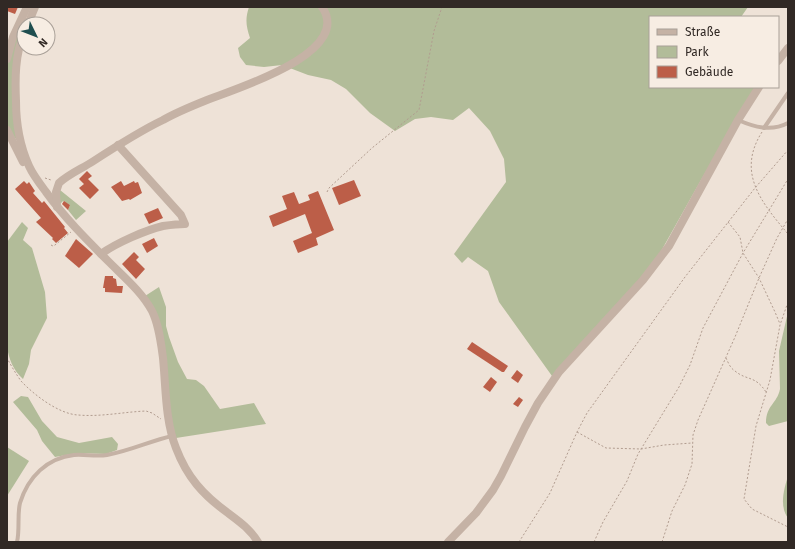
<svg xmlns="http://www.w3.org/2000/svg" width="795" height="549" font-family="'Fira Sans',sans-serif">
  <style>
    .green { fill: #b2bc99 }
    .building { fill: #bc5e48 }
    .lines { fill: none; stroke-linecap: round; stroke-linejoin: round }
    .path { stroke: #b19c8f; stroke-width: 1; stroke-dasharray: 2 2; stroke-linecap: butt }
    .service { stroke: #c5b2a5; stroke-width: 4 }
    .minor { stroke: #c5b2a5; stroke-width: 8 }
  </style>
  <rect width="100%" height="100%" fill="#eee2d7"/>
  <g class="green">
    <path d="M29 7 24 24 18 38V142L7 127V64L9 52Z"/>
    <path d="M249 7H748L741 17H650V87H756L701 180 660 253 641 278 552 376 499 302 488 271 468 257 462 263 454 254 506 182 504 159 490 131 469 108 453 120 431 117 415 119 395 131 370 113 346 89 331 80 308 75 282 65 264 67 246 65 240 57 238 48 250 38C246 26 245 19 249 7Z"/>
    <path d="M60 190 86 211 76 220 68 210 70 205 63 201 60 204Z"/>
    <path d="M22 222 28 228 23 240 32 248 45 292 47 318 31 350 29 364 23 379C13 370 9 359 7 347V242Z"/>
    <path d="M159 287 166 307V326L169 337 178 362 187 379 196 380 204 386 220 409 254 403 266 424 176 438 170 416 163 345 145 296Z"/>
    <path d="M788 312V421L769 426 766 423C766 405 777 404 780 389L779 351Z"/>
    <path d="M21 396 28 397 42 421 57 437 79 443 112 437 118 444 117 450 106 454 78 453 55 457 42 441 37 430 13 402Z"/>
    <path d="M7 447 29 461 7 496Z"/>
    <path d="M788 476V518C779 506 784 489 788 476Z"/>
  </g>
  <g class="building">
    <path d="M7 7H18L15 14 7 11Z"/>
    <path d="M87 171 92 176 88 179 99 190 90 199 79 188 84 184 79 179Z"/>
    <path d="M354 180 361 196 339 205 332 188Z"/>
    <path d="M24 181 27 184 29 182 35 191 33 193 42 203 44 201 65 227 64 228 68 233 56 243 52 239 53 238 36 222 41 218 15 189Z"/>
    <path d="M121 181 124 186 134 181 135 183 138 182 142 193 130 200 129 199 122 201 111 187Z"/>
    <path d="M318 191 334 230 316 238 318 245 298 253 293 241 312 233 305 214 273 227 269 216 287 209 282 196 294 192 299 204 310 200 308 195Z"/>
    <path d="M64 201 70 205 68 210 62 204Z"/>
    <path d="M158 208 163 218 149 224 144 214Z"/>
    <path d="M154 238 158 246 147 253 142 244Z"/>
    <path d="M76 239 93 254 79 268 65 256Z"/>
    <path d="M134 252 139 257 136 260 145 269 136 279 122 264Z"/>
    <path d="M105 276H113V278L116 279 117 286H123L122 293 105 292V288H103Z"/>
    <path d="M472 342 508 366 504 372H502L467 349Z"/>
    <path d="M517 370 523 375 518 383 511 378Z"/>
    <path d="M491 377 497 382 490 392 483 387Z"/>
    <path d="M519 397 523 400 518 407 513 404Z"/>
  </g>
  <g class="lines">
    <g class="path">
      <path d="M762 132C736 173 762 203 788 234"/>
      <path d="M45 178 51 180"/>
      <path d="M327 192 329 188 372 148 419 110 434 31 442 7"/>
      <path d="M728 222 740 237 743 253 759 278 775 312 780 324"/>
      <path d="M51 245 53 246 55 245 71 232"/>
      <path d="M788 302 780 325 770 380 756 426 744 499 752 509 788 527"/>
      <path d="M7 357 8 360C12 367 16 374 21 381 34 395 59 414 78 415 101 417 123 412 146 411L152 413 161 419"/>
      <path d="M726 358C728 362 730 368 735 371 747 381 755 375 766 392"/>
      <path d="M577 432 606 448 641 449 664 445 692 443"/>
      <path d="M519 542 550 493 577 432 587 413 685 277 755 188 788 150"/>
      <path d="M594 542 603 522 627 481 638 454 679 387 690 365 703 328 743 253 788 179"/>
      <path d="M662 542 672 511 685 485 692 464 693 435 698 420 735 337 759 278 777 238 788 219"/>
    </g>
    <g class="service">
      <path d="M738 120C754 127 771 132 788 123"/>
      <path d="M764 128 788 93"/>
      <path d="M17 542C20 529 17 515 20 503 28 477 47 458 74 455 85 454 96 457 107 455 130 451 150 441 172 436"/>
    </g>
    <g class="minor">
      <path d="M28 24 35 7"/>
      <path d="M24 33C15 55 15 78 16 101 16 123 20 146 29 166 33 175 40 184 46 192 64 217 86 239 108 261 124 277 142 292 152 311 159 325 161 343 163 358 166 388 165 420 176 448 187 477 203 495 228 513 240 522 250 529 258 542"/>
      <path d="M7 59 13 37 27 7"/>
      <path d="M778 61 788 48"/>
      <path d="M7 130 23 162"/>
      <path d="M57 207 56 192 59 183C69 174 81 169 92 162 115 147 138 132 163 120 177 112 192 106 207 100 235 89 354 53 322 7"/>
      <path d="M101 254C116 243 146 230 163 226 170 225 178 224 185 224L181 215 118 145"/>
      <path d="M448 542 476 513 493 490 501 476 525 427 538 403 559 372 643 280 669 246 738 120 759 87"/>
    </g>
  </g>
  <rect width="795" height="549" fill="none" stroke="#312925" stroke-width="16"/>
  <rect x="649" y="16" width="130" height="72" fill="#f7ede3" stroke="#a89f97"/>
  <rect x="657" y="29" width="20" height="6" fill="#c5b2a5" stroke="#a89f97"/>
  <text x="685" y="36" font-size="12" fill="#312925">Straße</text>
  <rect x="657" y="46" width="20" height="12" fill="#b2bc99" stroke="#a89f97"/>
  <text x="685" y="56" font-size="12" fill="#312925">Park</text>
  <rect x="657" y="66" width="20" height="12" fill="#bc5e48" stroke="#a89f97"/>
  <text x="685" y="76" font-size="12" fill="#312925">Gebäude</text>
  <g transform="translate(36 36) rotate(133)"><circle r="19" fill="#f7ede3" stroke="#a89f97"/>
  <path d="M0-3L7 15L0 10L-7 15Z" fill="#1f4e4f"/>
  <text y="-6" font-size="11" font-weight="bold" text-anchor="middle" fill="#312925">N</text>
  </g>
</svg>
